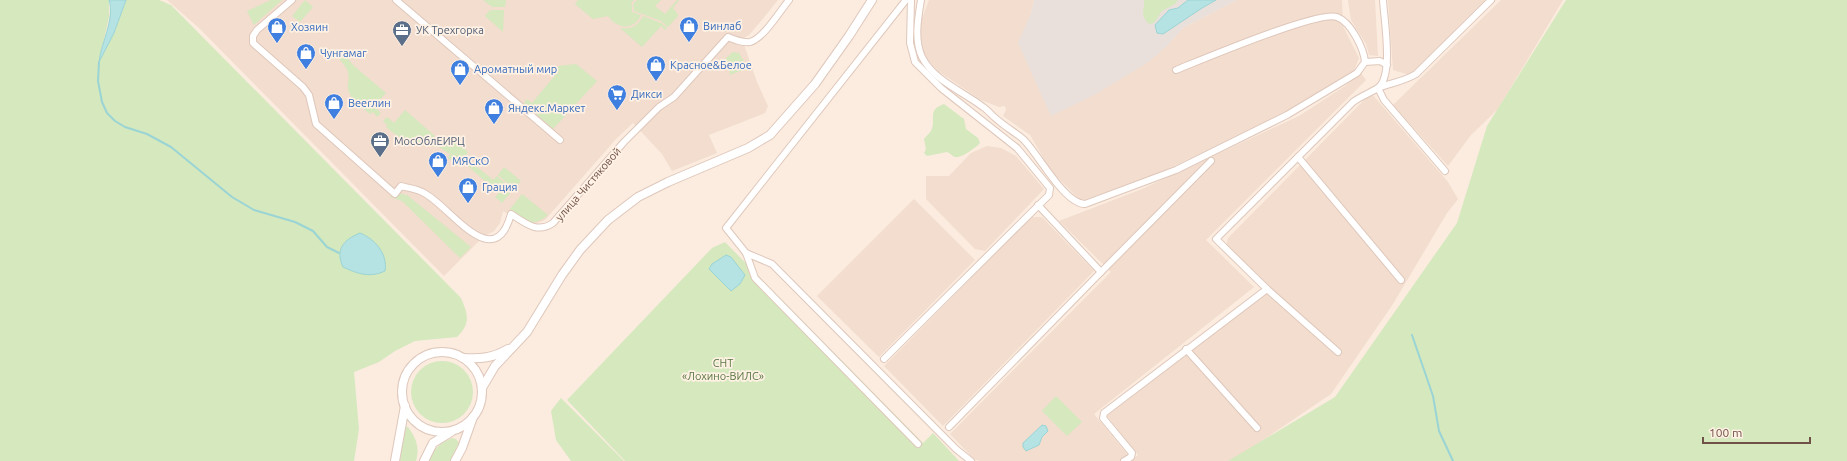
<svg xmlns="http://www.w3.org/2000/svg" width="1847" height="461" font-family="Ubuntu,sans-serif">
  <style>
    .residential { fill: #f2ddce }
    .industrial { fill: #e9e0db }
    .green { fill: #d5e8be }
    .water { fill: #b5e3e3; stroke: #9bd4d5 }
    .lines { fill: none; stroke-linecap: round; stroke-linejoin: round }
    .stream { stroke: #9bd4d5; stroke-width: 2 }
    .minor-casing { stroke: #dfc7bb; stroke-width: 8 }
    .tertiary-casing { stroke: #dfc7bb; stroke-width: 10 }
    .minor { stroke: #fff; stroke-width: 6 }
    .tertiary { stroke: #fff; stroke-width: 8 }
    .labels { text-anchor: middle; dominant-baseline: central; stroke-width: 3.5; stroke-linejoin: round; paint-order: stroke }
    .shop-label { font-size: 11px; fill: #366cbe; stroke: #fff1e4; text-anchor: start }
    .service-label { font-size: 11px; fill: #4e5e75; stroke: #fff1e4; text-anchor: start }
    .street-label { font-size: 11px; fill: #705148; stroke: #fff1e4 }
    .park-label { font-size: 11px; fill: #587641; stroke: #fff1e4 }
  </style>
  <rect width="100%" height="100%" fill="#fbecdf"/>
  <g class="residential">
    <path d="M167 0H778L756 27 749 35 742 39 757 82 766 102 768 106 765 113 709 135 717 153 672 171 662 154 633 123 616 139 545 220 533 225 519 221 503 211 500 223 494 231 483 237 444 276 198 27Z"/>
    <path d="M929 0H1034L1031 13 1166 47 1183 28 1237 0H1342L1343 26 1359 58 1354 71 1305 102 1255 128 1162 172 1081 201 1051 171 1030 135 1003 116 1006 110 1005 106 999 107 981 100 938 71 928 60 922 49 920 33 921 21Z"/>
    <path d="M1348 0H1375L1378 56 1369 55 1366 44 1351 20Z"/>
    <path d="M1388 0H1485L1411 74H1406L1393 70Z"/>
    <path d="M1501 0H1563L1498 109 1471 135 1448 166 1393 105Z"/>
    <path d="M1361 73 1366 80 1206 240 1254 287 1094 414 1128 455 1119 461H980L974 459 950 434 1111 272 1059 221 1142 189 1299 116 1345 86Z"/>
    <path d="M1371 93 1448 182 1458 199 1447 213 1393 304 1331 394 1232 461H1131L1138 455 1107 416 1272 289 1226 246 1228 238Z"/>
    <path d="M987 146 1001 148 1016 156 1044 189 985 251 975 249 926 199V176H949L971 153Z"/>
    <path d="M914 199 975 260 879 357 817 296Z"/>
    <path d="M1032 217H1042L1094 271 943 426 884 366Z"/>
  </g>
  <path class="industrial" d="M1034 0H1237L1183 28 1166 47 1147 63 1096 94 1051 116 1018 43 1031 13Z"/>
  <g class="green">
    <path d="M0 0H109V17L99 61 114 33 126 0H159L171 5 461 298C468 315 471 323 457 337L415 341 395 351 379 362 354 372 359 429 354 461H0Z"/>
    <path d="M271 0H282L254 25 247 11Z"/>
    <path d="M305 0 313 7 300 22 292 16Z"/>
    <path d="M483 0H506L505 7H492Z"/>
    <path d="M578 0H634L631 3 632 6V12L641 15C634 31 617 29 608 16L593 19 575 4Z"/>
    <path d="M637 0H661L655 6 665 14 677 0H679L673 8 677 13 678 16 668 27 661 21 634 11 633 4Z"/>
    <path d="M1144 0H1178L1175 4 1162 11 1154 23 1149 24C1139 14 1145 11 1144 0Z"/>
    <path d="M1566 0H1847V461H1228L1335 397 1457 223 1487 126Z"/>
    <path d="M490 10H504L503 32 485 16Z"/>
    <path d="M643 16 661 23 667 28 665 30 661 26 642 47 620 28C631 30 638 26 643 16Z"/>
    <path d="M733 52 739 53 748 68 730 75 728 63 724 60Z"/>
    <path d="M344 54 354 66 386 93 374 106 381 113 377 117 373 112 370 114C364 109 353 102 350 94 343 81 357 77 339 59Z"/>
    <path d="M576 64 597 81 553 129 524 103 527 99 532 103 557 73 558 66Z"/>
    <path d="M944 104 964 119 966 129 978 138 980 143C977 147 960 159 955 157 952 156 950 153 947 152L927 156 924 153 926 149 924 139C926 136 929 134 931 131 937 120 926 110 944 104Z"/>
    <path d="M405 110 435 136 427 145C410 145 399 138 386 127L387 125 383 121 387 117 394 123Z"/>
    <path d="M438 136 458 143 468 152 465 157 493 180 497 176 513 190 502 203 495 197 499 193 463 162 459 166 456 164 460 157H456L452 161 448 158 450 154 439 147 430 146Z"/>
    <path d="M504 167 521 181 514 189 498 175Z"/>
    <path d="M394 192 407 195 471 247 460 258 402 201 390 197Z"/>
    <path d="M522 194 548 215C535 227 520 224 510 209Z"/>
    <path d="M725 242 923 443 933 433 959 461H625L567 400 712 248Z"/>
    <circle cx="442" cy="392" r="31"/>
    <path d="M1056 396 1082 422 1067 436 1042 411Z"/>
    <path d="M561 398 624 461H571L556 440 551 411Z"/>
    <path d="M406 427H408C416 438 420 447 416 461H400L404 428Z"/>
    <path d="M452 438 456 439 459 443 450 461H429C433 449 440 443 452 438Z"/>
  </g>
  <g class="water">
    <path d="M109 0H126L114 33 99 62C101 43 115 19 109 0Z"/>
    <path d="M1188 0H1216L1202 8 1163 34 1157 33 1155 25 1169 10 1178 8Z"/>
    <path d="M360 233C375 239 388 254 385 271 370 278 358 274 343 267 335 250 343 240 360 233Z"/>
    <path d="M726 255 731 257 745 275 740 284 731 291 709 269 712 264Z"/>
    <path d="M1042 425 1046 426 1048 431 1042 437 1039 445 1026 451 1023 447V443Z"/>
  </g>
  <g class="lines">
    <g class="stream">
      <path d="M99 62 98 81 102 102 107 113 115 121 125 127 147 134 171 147 232 197 254 210 295 222 313 231 327 247 339 253"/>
      <path d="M1412 335 1433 396 1439 431 1453 461"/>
    </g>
    <defs>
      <g id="minor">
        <path d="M292 0 257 30 253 36V43L303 87 309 95 316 124 395 194 401 186C408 188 418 189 424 193 450 206 494 276 511 214 525 223 537 234 553 223L624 142 659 107 674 97 728 37C735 40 742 43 750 42 763 39 780 11 789 0"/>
        <path d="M396 0 560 140"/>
        <path d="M906 0 726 228 746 253 755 278 918 444"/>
        <path d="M921 0C918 18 914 40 922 57 934 81 964 92 983 107 989 111 993 117 999 121 1007 128 1016 133 1023 139 1038 153 1064 204 1085 204L1176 170 1287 115 1357 73 1365 62 1380 61 1387 65"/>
        <path d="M1176 70C1201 60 1319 10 1337 17 1351 22 1364 49 1365 62"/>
        <path d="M1298 157 1401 280"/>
        <path d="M1445 171 1384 100 1378 88C1391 83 1405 81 1416 74L1491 0"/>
        <path d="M1038 205 1101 272 1211 161"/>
        <path d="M746 253 772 264 956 449 971 461"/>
        <path d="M1186 349 1257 428"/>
        <path d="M1338 352 1267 289 1216 239 1353 102C1361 96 1370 93 1378 88 1394 76 1384 19 1383 0"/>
        <path d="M884 359 1049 195 1050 188 1017 148 941 88 915 62 910 43 911 0"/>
        <path d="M949 427 1101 272"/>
        <path d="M1124 461 1131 457 1132 453 1103 418 1104 413 1267 289"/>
      </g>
      <g id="tertiary">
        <circle cx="442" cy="392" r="40"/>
        <path d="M463 358C481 359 493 358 508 349"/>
        <path d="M482 388 495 366 527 332 562 275 580 250 608 220 638 197 668 182 748 148 770 135 815 84 849 36 872 0"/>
        <path d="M395 461 405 406"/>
        <path d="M424 461 433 443 451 432"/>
        <path d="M455 461 462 448 473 417"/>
      </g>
    </defs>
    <use href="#minor" class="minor-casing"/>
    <use href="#tertiary" class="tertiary-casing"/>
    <use href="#minor" class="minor"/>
    <use href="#tertiary" class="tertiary"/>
  </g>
  <defs>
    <symbol id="shop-pin" viewBox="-11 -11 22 30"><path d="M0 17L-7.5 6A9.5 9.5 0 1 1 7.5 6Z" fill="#3f7fe0" stroke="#fff1e4"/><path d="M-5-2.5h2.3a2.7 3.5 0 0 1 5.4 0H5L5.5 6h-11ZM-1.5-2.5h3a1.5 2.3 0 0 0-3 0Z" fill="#fff"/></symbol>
    <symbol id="office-pin" viewBox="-11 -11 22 30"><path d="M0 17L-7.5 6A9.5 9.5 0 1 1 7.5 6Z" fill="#5c6f8a" stroke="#fff1e4"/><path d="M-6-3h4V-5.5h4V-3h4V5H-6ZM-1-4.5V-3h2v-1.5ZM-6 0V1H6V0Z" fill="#fff"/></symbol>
    <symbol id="supermarket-pin" viewBox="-11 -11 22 30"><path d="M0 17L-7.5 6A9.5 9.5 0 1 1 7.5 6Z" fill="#3f7fe0" stroke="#fff1e4"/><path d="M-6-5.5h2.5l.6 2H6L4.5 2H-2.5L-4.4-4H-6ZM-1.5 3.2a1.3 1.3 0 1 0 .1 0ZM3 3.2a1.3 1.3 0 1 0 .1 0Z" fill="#fff"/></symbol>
  </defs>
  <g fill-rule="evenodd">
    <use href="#shop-pin" x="678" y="15" width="22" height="30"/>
    <use href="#shop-pin" x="266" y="16" width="22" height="30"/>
    <use href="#office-pin" x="391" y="19" width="22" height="30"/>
    <use href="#shop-pin" x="295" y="42" width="22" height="30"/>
    <use href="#shop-pin" x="645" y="54" width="22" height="30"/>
    <use href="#shop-pin" x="449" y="58" width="22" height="30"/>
    <use href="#supermarket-pin" x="606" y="83" width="22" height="30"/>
    <use href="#shop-pin" x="323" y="92" width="22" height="30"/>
    <use href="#shop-pin" x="483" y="97" width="22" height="30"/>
    <use href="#office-pin" x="369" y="130" width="22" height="30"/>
    <use href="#shop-pin" x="427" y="150" width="22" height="30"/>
    <use href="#shop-pin" x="457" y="176" width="22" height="30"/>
  </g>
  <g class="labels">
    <g class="shop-label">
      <text x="703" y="26">Винлаб</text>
      <text x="291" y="27">Хозяин</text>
      <text x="320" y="53">Чунгамаг</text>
      <text x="670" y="65">Красное&amp;Белое</text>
      <text x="474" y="69">Ароматный мир</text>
      <text x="631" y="94">Дикси</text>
      <text x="348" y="103">Beerлин</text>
      <text x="508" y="108">Яндекс.Маркет</text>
      <text x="452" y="161">МЯСкО</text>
      <text x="482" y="187">Грация</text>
    </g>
    <g class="service-label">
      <text x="416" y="30">УК Трехгорка</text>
      <text x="394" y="141">МосОблЕИРЦ</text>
    </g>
    <g class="street-label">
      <text transform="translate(588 184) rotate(-49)">улица Чистяковой</text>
    </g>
    <g class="park-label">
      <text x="723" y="363">СНТ<tspan x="723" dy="13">«Лохино-ВИЛС»</tspan></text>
    </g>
  </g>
  <path d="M1703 437v6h107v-6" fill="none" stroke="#705148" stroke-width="2"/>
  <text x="1709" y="437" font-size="12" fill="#705148" stroke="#fff1e4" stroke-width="3" paint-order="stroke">100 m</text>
</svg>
